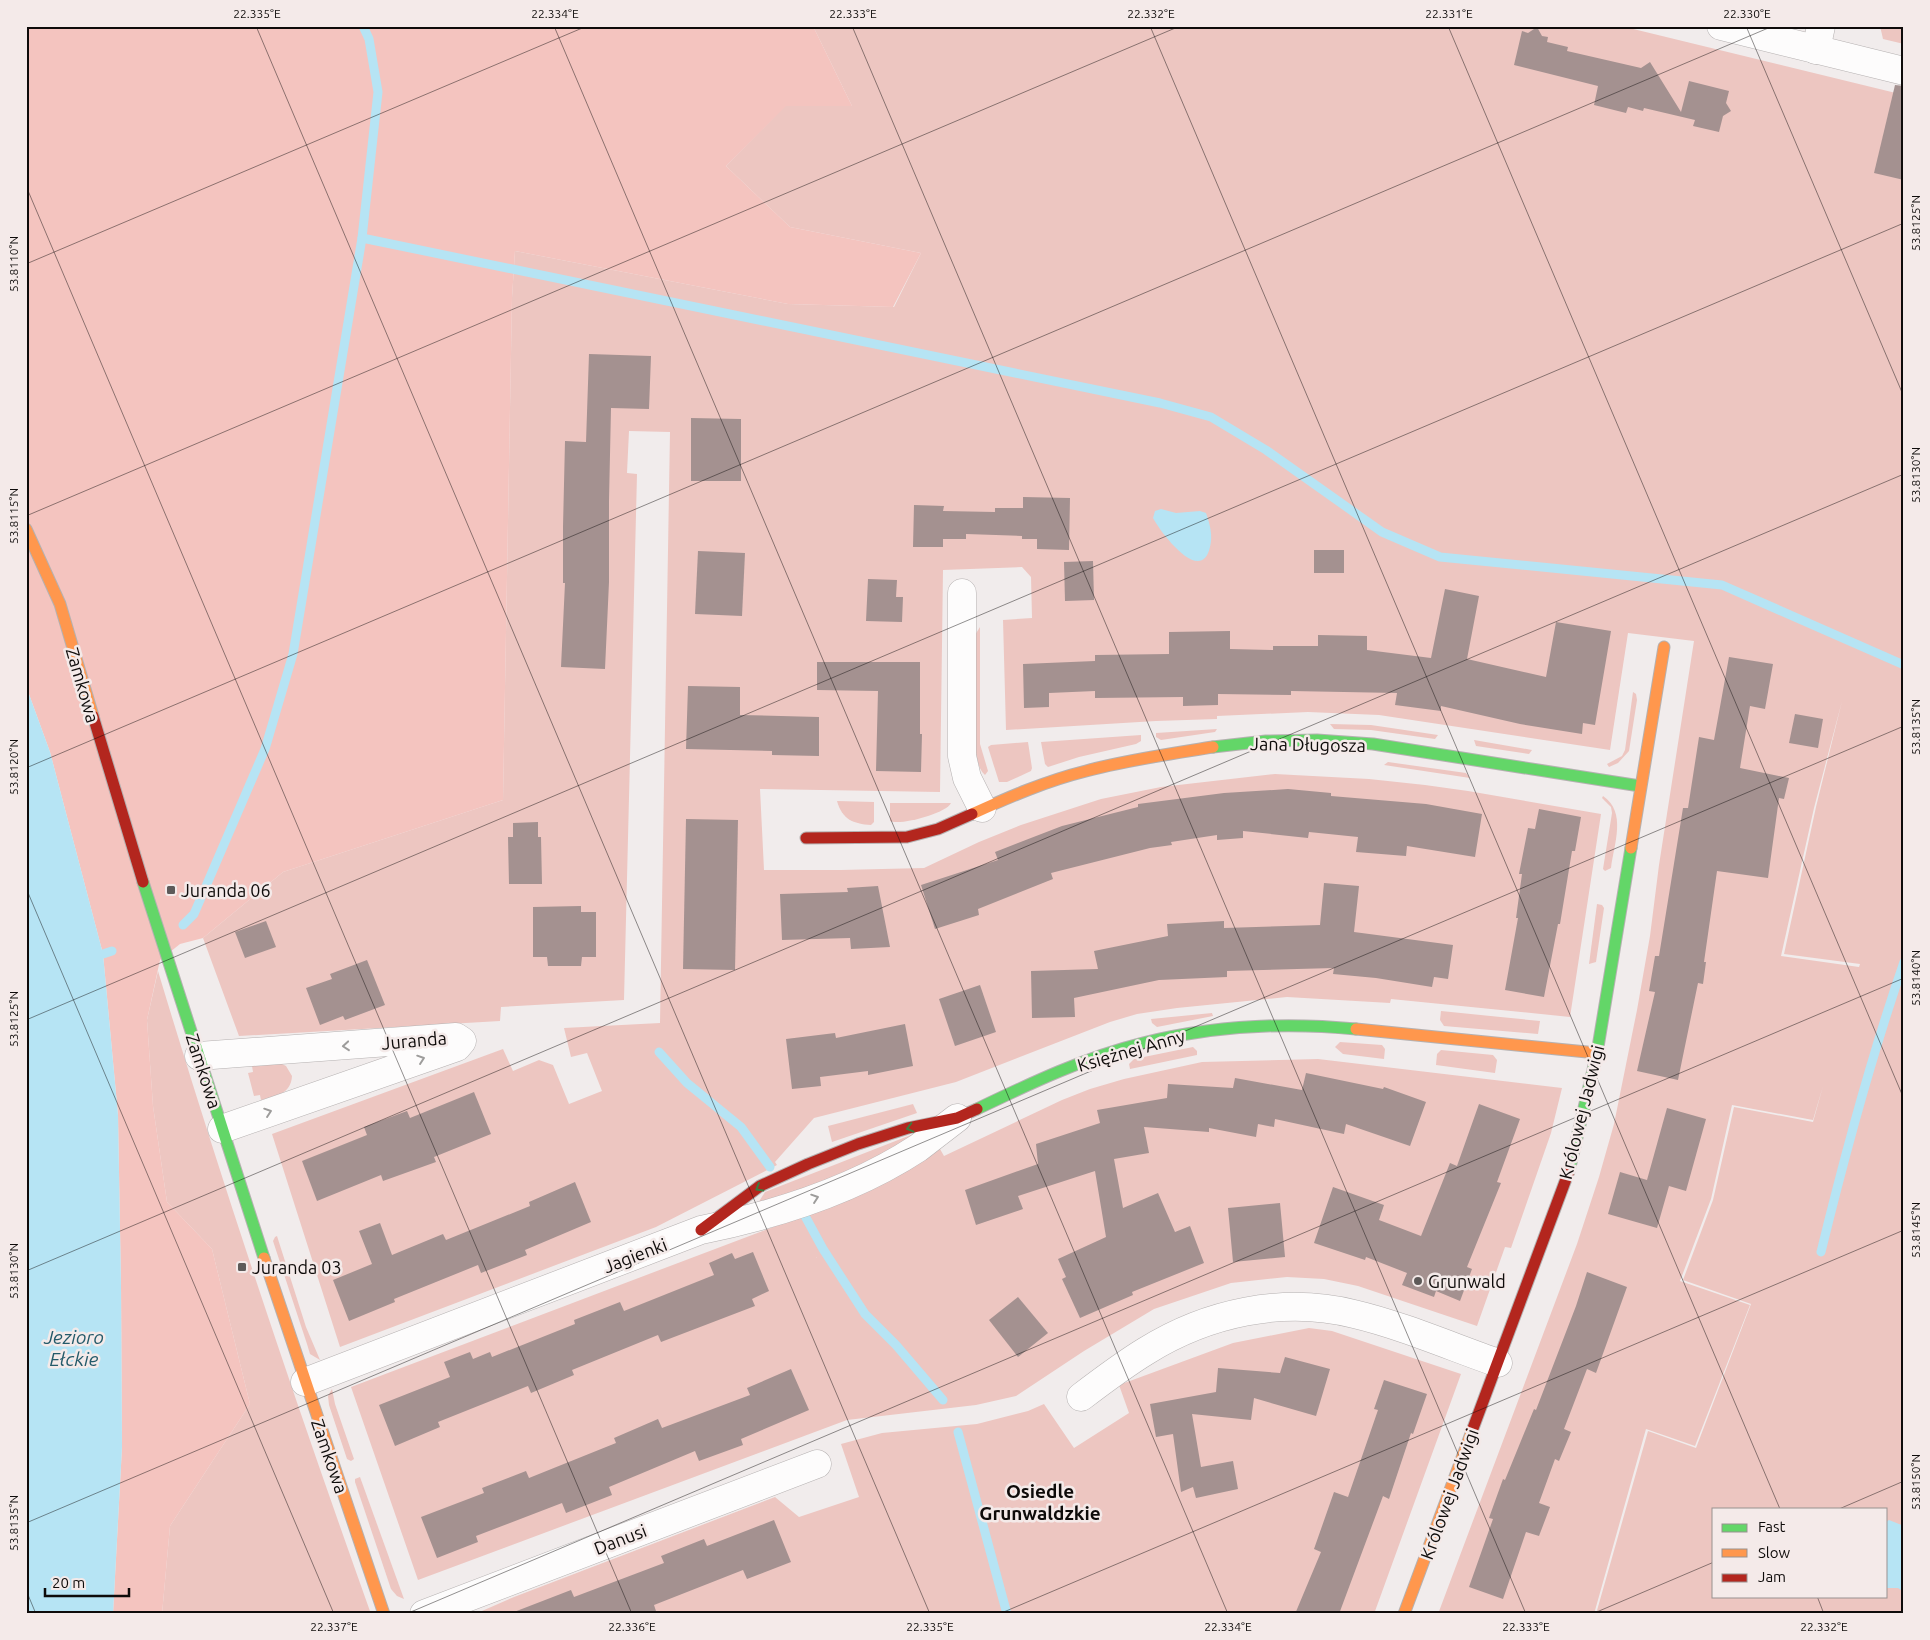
<svg xmlns="http://www.w3.org/2000/svg" width="1930" height="1640" font-family="Ubuntu,sans-serif">
  <style>
    .green { fill: #edc6c1; fill-rule: evenodd }
    .forest { fill: #f4c4bf }
    .water { fill: #b6e4f4 }
    .lines { fill: none; stroke-linecap: round; stroke-linejoin: round }
    .stream { stroke: #b6e4f4; stroke-width: 9 }
    .building { fill: #a49190 }
    .street-casing { stroke: #b5b1b1; stroke-width: 29 }
    .fast-casing { stroke: #b5b1b1; stroke-width: 13 }
    .slow-casing { stroke: #b5b1b1; stroke-width: 13 }
    .jam-casing { stroke: #b5b1b1; stroke-width: 13 }
    .street { stroke: #fdfcfc; stroke-width: 28 }
    .fast { stroke: #63d668; stroke-width: 11 }
    .slow { stroke: #ff974d; stroke-width: 11 }
    .jam { stroke: #b3261e; stroke-width: 11 }
    .oneway { stroke: #9d9c9b }
    .oneway2 { stroke: #3d7b3e }
    .ticks { fill: none; stroke: #0e0b0a; stroke-width: 1; stroke-opacity: 0.45 }
    .poi-dot { fill: #5d5a59; stroke: #f4eae9; stroke-width: 2 }
    .labels { text-anchor: middle; dominant-baseline: central; stroke-width: 5; stroke-linejoin: round; paint-order: stroke }
    .street-label { font-size: 18px; fill: #0e0b0a; stroke: #f4eae9 }
    .poi-label { font-size: 18px; fill: #0e0b0a; stroke: #f4eae9; text-anchor: start }
    .water-label { font-size: 19px; font-style: italic; fill: #245a6a; stroke: #f4eae9 }
    .neighbourhood-label { font-size: 19px; font-weight: bold; fill: #0e0b0a; stroke: #f4eae9 }
    .neatline { fill: none; stroke: #0e0b0a; stroke-width: 2 }
    .ticks-label { font-size: 12px; text-anchor: middle; fill: #0e0b0a }
  </style>
  <rect width="100%" height="100%" fill="#f1ecec"/>
  <g class="green">
    <path d="M813 26H1621L1904 95V1614H1596L1648 1431 1696 1448 1751 1304 1683 1280 1713 1200 1734 1107 1813 1122 1823 1086 1813 1120 1732 1105 1711 1199 1680 1281 1750 1305 1695 1446 1646 1429 1594 1614H1438L1577 1244 1599 1177 1614 1124 1637 1010 1650 936 1659 865 1694 641 1628 633 1610 750 1379 715 1308 712 1217 716V719L1156 721 1006 730 1003 620 1032 618 1031 577 1022 567 943 570 940 792 760 789 764 870H841L924 868 979 842 1021 825 1101 799 1161 787 1275 774 1369 779 1425 785 1468 791 1601 814 1570 1017 1391 999 1390 1003 1287 997 1177 1008 1137 1014 1110 1022 956 1082 814 1118 775 1162 777 1165 656 1227 340 1347 272 1134 503 1049 513 1071 539 1060 553 1065 569 1104 602 1091 587 1053 571 1057 564 1028 660 1023 670 432 629 431 627 473 637 474 624 1000 501 1007 500 1021 239 1036 203 938 283 872 503 800 512 298 515 251 788 304 894 307 921 253 790 227 726 166 786 105 852 106ZM1842 701 1816 807 1784 954 1860 964 1859 967 1781 956 1814 808ZM1714 1509H1886V1596H1714Z"/>
    <path d="M1880 26H1904V44L1883 39Z"/>
    <path d="M980 627V744L988 771 985 775C977 768 977 756 975 747V635Z"/>
    <path d="M1633 692 1636 694 1637 700 1629 751 1618 763 1609 767 1607 764 1622 756 1625 750Z"/>
    <path d="M1330 724 1371 725 1438 735 1435 739 1371 730 1334 729Z"/>
    <path d="M1217 729 1215 732 1161 740 1156 737V733Z"/>
    <path d="M1141 735V741L1136 744 1079 757 1048 767 1045 764 1041 742Z"/>
    <path d="M1474 740 1532 750 1529 754 1476 746Z"/>
    <path d="M1028 742 1032 768 1031 771 1007 782H999L988 747 991 745Z"/>
    <path d="M1388 762 1466 773 1470 778 1384 765Z"/>
    <path d="M1603 796C1627 812 1614 844 1611 868L1605 871 1603 869 1612 813 1611 807 1602 798Z"/>
    <path d="M837 801 874 802V822L871 825C853 824 842 819 837 801Z"/>
    <path d="M890 803H951C947 813 900 826 890 821Z"/>
    <path d="M1597 904 1602 905 1604 908 1596 962 1589 964Z"/>
    <path d="M158 971C223 1187 295 1401 371 1614H162L170 1526 250 1404 212 1249 167 1202 153 1106 147 1020Z"/>
    <path d="M1441 1011 1540 1021 1538 1034 1444 1026 1440 1020Z"/>
    <path d="M1212 1013 1213 1016 1157 1027 1152 1023 1151 1019Z"/>
    <path d="M1340 1042 1382 1045 1385 1049 1384 1059 1343 1054 1335 1047Z"/>
    <path d="M1193 1047 1197 1051V1055L1130 1069 1129 1064 1134 1059Z"/>
    <path d="M1441 1050 1493 1055 1497 1060 1495 1073 1436 1065 1437 1054Z"/>
    <path d="M1318 1059 1562 1088 1551 1133 1511 1248 1505 1247 1477 1326 1358 1286 1324 1279 1287 1277 1231 1283 1154 1309 1084 1351 1016 1396 976 1405 847 1420 418 1580 351 1387 794 1219 817 1258 794 1219 868 1186 940 1149 944 1156 1062 1100 1090 1089 1124 1079 1202 1062Z"/>
    <path d="M280 1063 286 1066 292 1076C291 1094 276 1096 261 1100L260 1095 254 1096 248 1073 253 1072 252 1066Z"/>
    <path d="M913 1104 917 1113 832 1142 828 1126Z"/>
    <path d="M916 1133 890 1153 753 1211 765 1192Z"/>
    <path d="M277 1236 306 1327 320 1360 310 1354 307 1344 273 1241 275 1237Z"/>
    <path d="M1309 1328 1332 1331 1461 1374 1374 1614H475L514 1597 775 1497 799 1517 859 1497 841 1444 882 1433 977 1424 1028 1411 1044 1404 1074 1448 1129 1413 1119 1385 1233 1343Z"/>
    <path d="M332 1389 335 1404 354 1459 351 1461 347 1459 329 1405 328 1396Z"/>
    <path d="M360 1477 404 1599 397 1596 391 1589 355 1482V1479Z"/>
  </g>
  <path class="forest" d="M26 26H813L852 106H786L726 166 790 227 921 253 893 307 788 304 515 251 512 298 503 800 283 872 203 938 180 944 160 960 147 1020 153 1106 167 1202 212 1249 250 1404 170 1526 162 1614H113L122 1447 121 1286 118 1115 103 954 50 752 26 686Z"/>
  <g class="water">
    <path d="M1161 509 1176 513 1200 511 1206 513C1210 524 1213 536 1210 547 1201 586 1161 533 1153 518L1155 511Z"/>
    <path d="M26 686 50 752 103 954 118 1115 121 1286 122 1447 113 1614H26Z"/>
    <path d="M1889 1520 1904 1526V1592L1898 1588H1886V1522Z"/>
  </g>
  <g class="lines">
    <g class="stream">
      <path d="M362 238 1160 403 1211 417 1266 450 1382 532 1440 557 1722 585 1904 665"/>
      <path d="M183 925 194 914 265 749 293 654 362 238 378 92 369 39 363 26"/>
      <path d="M103 954 112 951"/>
      <path d="M659 1052 687 1083 741 1127 770 1167"/>
      <path d="M805 1216 823 1249 865 1314 896 1345 943 1400"/>
      <path d="M1821 1252C1845 1154 1871 1057 1904 962"/>
      <path d="M958 1432 1007 1614"/>
    </g>
  </g>
  <g class="building">
    <path d="M1537 27 1542 36 1548 37 1547 42 1568 47 1567 51 1641 68 1650 62 1681 112 1689 81 1729 91 1726 103 1731 111 1723 116 1719 132 1693 126 1695 120 1644 108 1643 111 1628 107 1626 113 1594 105 1598 86 1514 65 1522 31 1528 33Z"/>
    <path d="M1895 85 1904 86V180L1874 173Z"/>
    <path d="M589 354 651 356 649 409 611 408 609 501V582L605 669 561 667 565 583H563V527L565 441 586 442Z"/>
    <path d="M691 418 741 419V481H691Z"/>
    <path d="M1023 497 1070 498 1069 550 1037 549V539H1022V536L966 534V539H943V547H913L914 505 944 506 943 511 995 512V508H1023Z"/>
    <rect x="1314" y="550" width="30" height="23"/>
    <path d="M698 551 745 553 742 616 695 614Z"/>
    <path d="M1093 561 1094 600 1065 601 1064 562Z"/>
    <path d="M868 579 897 580 896 597H903L902 622 866 621Z"/>
    <path d="M1445 589 1479 596 1467 659 1546 677 1556 622 1611 631 1595 725 1583 723 1582 734 1520 724 1441 706V711L1395 705 1397 693 1291 691V695L1218 694V705L1183 706V697L1095 698V691L1049 693V707L1024 708 1023 664 1095 661V655L1169 654V632L1230 631V649L1273 650V646H1318V635L1367 636V650L1431 658Z"/>
    <path d="M1729 657 1773 664 1765 709 1750 706 1740 768 1789 778 1784 799 1779 798 1768 878 1717 871 1704 962H1706L1703 984 1698 983 1678 1080 1637 1071 1655 992 1649 991 1655 956H1659L1683 808H1688L1699 737 1714 740Z"/>
    <path d="M817 662H920V734H922L921 772 876 771 878 691 817 690Z"/>
    <path d="M688 686 740 687V715L819 717V756L772 755V751L686 749Z"/>
    <path d="M1795 714 1823 719 1818 748 1789 743Z"/>
    <path d="M1288 789 1331 793V796L1426 804 1482 814 1475 857 1407 846 1406 856 1356 852 1358 837 1309 832 1308 838 1243 831V838L1217 840V835L1171 842 1172 845 1150 848 1051 873 1053 879 978 909 979 915 935 929 921 885 998 860 995 852 1062 826 1138 807V804L1224 793Z"/>
    <path d="M1539 809 1581 817 1575 851H1572L1560 924H1558L1544 997 1505 990 1518 918H1516L1522 874H1519L1528 828 1535 829Z"/>
    <path d="M686 819 738 820 735 970 683 969Z"/>
    <path d="M538 822V837H541L542 884H509L508 837H513V823Z"/>
    <path d="M1324 883 1359 886 1354 932 1453 945 1448 979 1434 977 1432 987 1376 978 1333 974 1334 968 1227 971V977L1159 980 1074 998 1075 1017 1032 1018 1031 971 1098 969 1094 951 1168 936 1167 924 1224 921V928L1320 925Z"/>
    <path d="M878 886 890 947 851 949 850 938 782 940 780 894 848 892 847 888Z"/>
    <path d="M581 906V912H596V957H582L581 966H548L547 957H533V907Z"/>
    <path d="M266 921 276 947 245 958 235 932Z"/>
    <path d="M367 960 385 1005 345 1020 343 1016 320 1025 306 988 332 979 330 974Z"/>
    <path d="M980 985 996 1032 955 1046 939 999Z"/>
    <path d="M905 1024 913 1066 868 1075V1071L820 1077 821 1086 792 1089 786 1039 835 1033 836 1038Z"/>
    <path d="M1306 1073 1383 1089 1384 1087 1426 1102 1410 1146 1346 1124 1344 1134 1275 1119 1274 1127 1258 1124 1256 1137 1209 1128V1132L1144 1127 1149 1153 1114 1159 1123 1208 1158 1193 1175 1232 1190 1226 1204 1263 1132 1292 1133 1295 1080 1318 1062 1279 1066 1277 1058 1259 1106 1237 1095 1171 1018 1196 1023 1209 976 1225 965 1190 1038 1164 1036 1144 1100 1123 1097 1110 1167 1098 1168 1084 1233 1088 1235 1078 1302 1090Z"/>
    <path d="M474 1092 491 1134 434 1157 436 1162 383 1181 381 1175 317 1201 302 1161 367 1135 364 1127 407 1111 410 1118Z"/>
    <path d="M1479 1104 1520 1119 1497 1182 1501 1183 1467 1267 1472 1269 1460 1301 1436 1291 1434 1297 1402 1285 1407 1273 1366 1257 1365 1260 1314 1243 1333 1187 1384 1205 1379 1220 1421 1236 1450 1163 1457 1166Z"/>
    <path d="M1667 1108 1706 1119 1686 1191 1669 1186 1657 1228 1608 1214 1620 1172 1647 1180Z"/>
    <path d="M575 1182 591 1222 525 1250 527 1255 481 1273 478 1265 394 1299 395 1302 349 1321 333 1280 372 1264 359 1231 380 1223 392 1255 443 1234 446 1240 530 1206 529 1202Z"/>
    <path d="M1280 1203 1285 1257 1233 1262 1228 1208Z"/>
    <path d="M753 1252 769 1291 752 1299 755 1306 661 1342 658 1335 572 1370 574 1375 531 1393 528 1386 438 1422 440 1427 395 1446 379 1405 450 1377 444 1362 470 1352 473 1359 490 1352 492 1357 575 1324 574 1320 620 1302 624 1311 714 1275 709 1263 732 1253 735 1259Z"/>
    <path d="M1587 1272 1627 1287 1596 1373 1587 1369 1564 1429 1571 1432 1559 1461 1555 1459 1539 1503 1550 1507 1539 1536 1526 1532 1503 1599 1469 1587 1493 1519 1489 1518 1503 1479 1505 1480 1534 1409 1536 1410 1576 1306Z"/>
    <path d="M1018 1297 1048 1333 1018 1357 989 1320Z"/>
    <path d="M1285 1357 1330 1369 1316 1416 1254 1398 1251 1420 1192 1414 1201 1467 1233 1461 1238 1489 1196 1498 1193 1487 1181 1492 1173 1434 1156 1437 1150 1404 1216 1392 1218 1368 1280 1373Z"/>
    <path d="M791 1369 809 1410 741 1439 743 1445 699 1461 695 1451 609 1487 612 1495 566 1513 562 1503 476 1536 478 1542 437 1558 421 1517 484 1493 482 1488 526 1471 529 1478 616 1443 614 1438 658 1419 662 1428 750 1395 747 1388Z"/>
    <path d="M1384 1380 1427 1394 1413 1434 1411 1433 1389 1499 1383 1496 1339 1614H1295L1321 1552 1314 1549 1334 1492 1348 1497 1378 1410 1374 1409Z"/>
    <path d="M774 1520 791 1562 747 1579 743 1570 654 1605 657 1614H514V1612L571 1590 574 1597 664 1563 661 1556 704 1539 707 1546Z"/>
  </g>
  <g class="lines">
    <defs>
      <g id="street">
        <path d="M1721 26 1904 71"/>
        <path d="M1816 50 1821 26"/>
        <path d="M962 593V756L967 778 982 808"/>
        <path d="M199 1056 456 1037 462 1041 457 1047 222 1129"/>
        <path d="M305 1382 701 1230C775 1215 854 1190 918 1148 931 1138 944 1128 957 1118"/>
        <path d="M1081 1397C1102 1381 1123 1365 1146 1351 1207 1313 1283 1296 1354 1314 1401 1325 1452 1347 1498 1363"/>
        <path d="M424 1614 817 1464"/>
      </g>
      <g id="fast">
        <path d="M1213 747 1266 741 1317 740 1373 744 1640 786"/>
        <path d="M143 882 264 1258"/>
        <path d="M977 1109C1031 1083 1086 1057 1143 1043 1212 1026 1285 1022 1356 1029"/>
        <path d="M1569 1171 1597 1053 1631 848"/>
      </g>
      <g id="slow">
        <path d="M26 529 60 604 93 716"/>
        <path d="M972 814C1009 797 1046 781 1086 771 1127 760 1170 754 1213 747"/>
        <path d="M1631 848 1664 647"/>
        <path d="M1356 1029 1597 1053"/>
        <path d="M264 1258 384 1614"/>
        <path d="M1404 1614 1472 1431"/>
      </g>
      <g id="jam">
        <path d="M93 716 143 882"/>
        <path d="M806 838 907 837 938 829 972 814"/>
        <path d="M701 1230 760 1186 808 1164 858 1144 908 1128 957 1118 977 1109"/>
        <path d="M1472 1431 1569 1171"/>
      </g>
    </defs>
    <use href="#street" class="street-casing"/>
    <use href="#fast" class="fast-casing"/>
    <use href="#slow" class="slow-casing"/>
    <use href="#jam" class="jam-casing"/>
    <use href="#street" class="street"/>
    <use href="#fast" class="fast"/>
    <use href="#slow" class="slow"/>
    <use href="#jam" class="jam"/>
  </g>
  <defs><path id="oneway-chevron" d="M-2-3.5L2.5 0L-2 3.5" fill="none" stroke-width="1.6" stroke-linecap="round" stroke-linejoin="round" transform="scale(1.25)"/></defs>
  <g class="oneway">
    <use href="#oneway-chevron" transform="translate(346 1046) rotate(175)"/>
    <use href="#oneway-chevron" transform="translate(421 1059) rotate(-19)"/>
    <use href="#oneway-chevron" transform="translate(268 1112) rotate(-19)"/>
    <use href="#oneway-chevron" transform="translate(815 1198) rotate(-19)"/>
  </g>
  <g class="oneway2">
    <use href="#oneway-chevron" transform="translate(910 1128) rotate(166)"/>
    <use href="#oneway-chevron" transform="translate(759 1188) rotate(149)"/>
  </g>
  <path class="ticks" d="M256 26 930 1614M554 26 1228 1614M852 26 1526 1614M1150 26 1780 1509M1448 26 1904 1099M1746 26 1904 397M26 186 632 1614M26 264 587 26M26 516 1180 26M26 768 1773 26M26 888 334 1614M26 1020 1904 223M26 1271 1904 474M1839 1509 1904 1481M26 1523 1904 726M26 1590 36 1614M1817 1596 1824 1614M406 1614 1904 978M999 1614 1904 1230M1592 1614 1714 1562"/>
  <g class="poi-dot">
    <rect x="166" y="885" width="10" height="10" rx="2.5"/>
    <rect x="237" y="1262" width="10" height="10" rx="2.5"/>
    <circle cx="1418" cy="1281" r="5"/>
  </g>
  <g class="labels">
    <g class="street-label">
      <text transform="translate(83 685) rotate(74)">Zamkowa</text>
      <text transform="translate(1308 744) rotate(1)">Jana Długosza</text>
      <text transform="translate(414 1040) rotate(-5)">Juranda</text>
      <text transform="translate(1131 1050) rotate(-16)">Księżnej Anny</text>
      <text transform="translate(204 1071) rotate(72)">Zamkowa</text>
      <text transform="translate(1581 1112) rotate(-76)">Królowej Jadwigi</text>
      <text transform="translate(635 1255) rotate(-21)">Jagienki</text>
      <text transform="translate(330 1456) rotate(71)">Zamkowa</text>
      <text transform="translate(1449 1494) rotate(-70)">Królowej Jadwigi</text>
      <text transform="translate(620 1539) rotate(-21)">Danusi</text>
    </g>
    <g class="poi-label">
      <text x="181" y="890">Juranda 06</text>
      <text x="252" y="1267">Juranda 03</text>
      <text x="1428" y="1281">Grunwald</text>
    </g>
    <g class="water-label">
      <text x="74" y="1337">Jezioro<tspan x="74" dy="22">Ełckie</tspan></text>
    </g>
    <g class="neighbourhood-label">
      <text x="1040" y="1491">Osiedle<tspan x="1040" dy="22">Grunwaldzkie</tspan></text>
    </g>
  </g>
  <rect width="1930" height="1640" fill="none" stroke="#f4eae9" stroke-width="55"/>
  <rect x="1712" y="1508" width="175" height="90" fill="#f4eae9" stroke="#989190"/>
  <rect x="1722" y="1524" width="25" height="8" fill="#63d668" stroke="#989190"/>
  <text x="1758" y="1532" font-size="15" fill="#0e0b0a">Fast</text>
  <rect x="1722" y="1549" width="25" height="8" fill="#ff974d" stroke="#989190"/>
  <text x="1758" y="1558" font-size="15" fill="#0e0b0a">Slow</text>
  <rect x="1722" y="1574" width="25" height="8" fill="#b3261e" stroke="#989190"/>
  <text x="1758" y="1582" font-size="15" fill="#0e0b0a">Jam</text>
  <path d="M45 1588v8h84v-8" fill="none" stroke="#0e0b0a" stroke-width="2.5"/>
  <text x="52" y="1588" font-size="15" fill="#0e0b0a" stroke="#f4eae9" stroke-width="4" paint-order="stroke">20 m</text>
  <rect x="28" y="28" width="1874" height="1584" class="neatline"/>
  <g class="ticks-label">
    <text x="257" y="18">22.335°E</text>
    <text x="555" y="18">22.334°E</text>
    <text x="853" y="18">22.333°E</text>
    <text x="1151" y="18">22.332°E</text>
    <text x="1449" y="18">22.331°E</text>
    <text x="1747" y="18">22.330°E</text>
    <text transform="translate(1916 223) rotate(-90)" y="4">53.8125°N</text>
    <text transform="translate(14 264) rotate(-90)" y="4">53.8110°N</text>
    <text transform="translate(1916 475) rotate(-90)" y="4">53.8130°N</text>
    <text transform="translate(14 516) rotate(-90)" y="4">53.8115°N</text>
    <text transform="translate(1916 727) rotate(-90)" y="4">53.8135°N</text>
    <text transform="translate(14 767) rotate(-90)" y="4">53.8120°N</text>
    <text transform="translate(1916 978) rotate(-90)" y="4">53.8140°N</text>
    <text transform="translate(14 1019) rotate(-90)" y="4">53.8125°N</text>
    <text transform="translate(1916 1230) rotate(-90)" y="4">53.8145°N</text>
    <text transform="translate(14 1271) rotate(-90)" y="4">53.8130°N</text>
    <text transform="translate(1916 1482) rotate(-90)" y="4">53.8150°N</text>
    <text transform="translate(14 1523) rotate(-90)" y="4">53.8135°N</text>
    <text x="334" y="1631">22.337°E</text>
    <text x="632" y="1631">22.336°E</text>
    <text x="930" y="1631">22.335°E</text>
    <text x="1228" y="1631">22.334°E</text>
    <text x="1526" y="1631">22.333°E</text>
    <text x="1824" y="1631">22.332°E</text>
  </g>
</svg>
